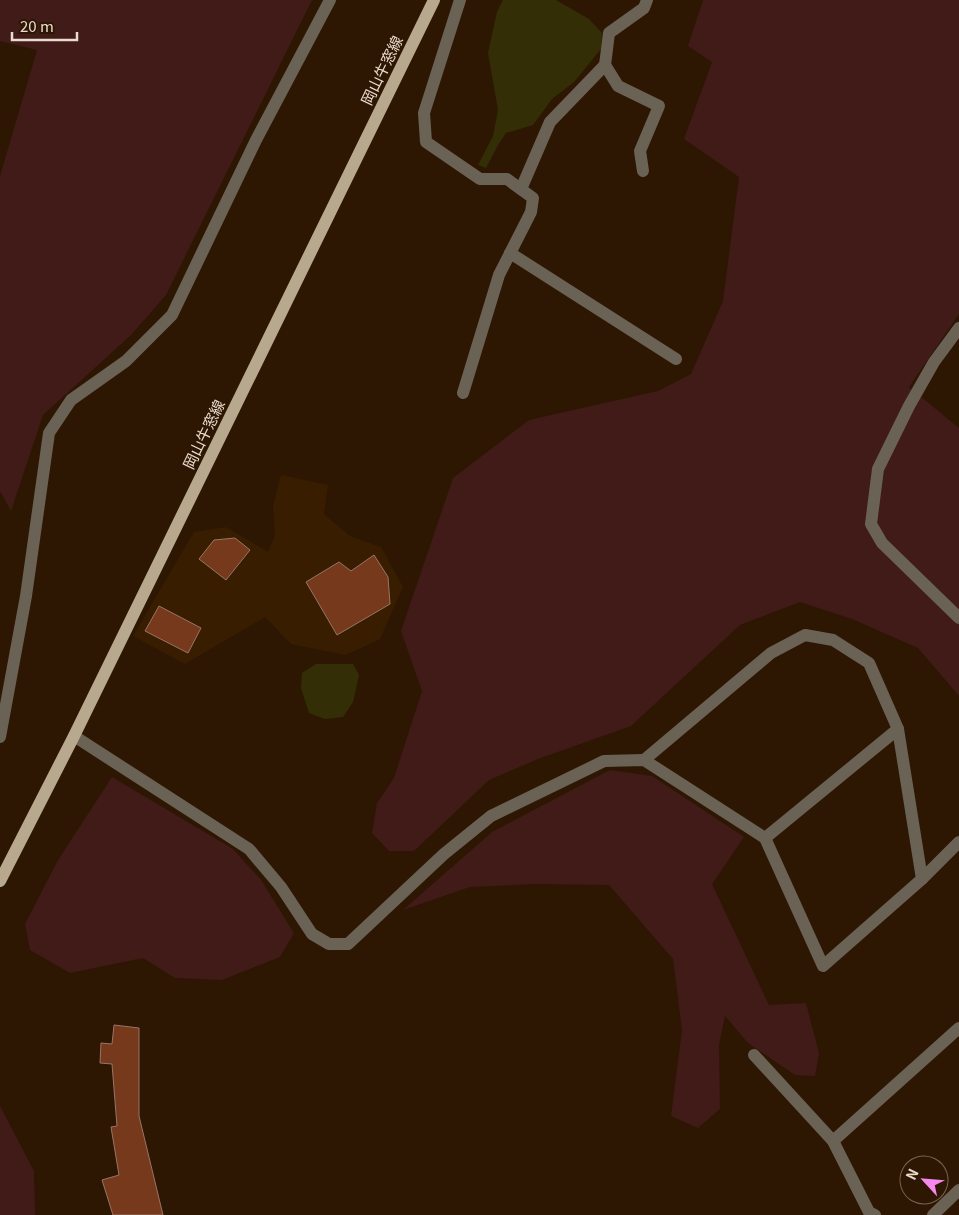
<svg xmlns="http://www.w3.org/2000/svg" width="959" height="1215" font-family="Georgia,'Noto Sans JP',serif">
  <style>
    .built { fill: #381d00 }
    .green { fill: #401b18 }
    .water { fill: #342e06 }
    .building { fill: #76391c; stroke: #987566 }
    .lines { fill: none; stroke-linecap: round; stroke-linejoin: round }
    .minor { stroke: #6a6255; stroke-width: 12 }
    .major { stroke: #b8a88d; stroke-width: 12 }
    .labels { text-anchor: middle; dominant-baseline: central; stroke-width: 4.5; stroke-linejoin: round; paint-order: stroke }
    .street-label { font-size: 15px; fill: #ebdbce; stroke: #2d1702 }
  </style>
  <rect width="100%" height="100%" fill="#2d1702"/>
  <path class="built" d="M281 475 328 485 324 514 350 536 381 547 403 587 380 639 346 655 291 644 265 617 185 664 133 636 194 532 226 527 268 552 275 536 273 507Z"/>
  <g class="green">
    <path d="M0 0H312L166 295 131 335 43 415 11 511 0 491V176L37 50 0 41Z"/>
    <path d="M703 0H959V314L909 387 959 428V696L918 648 852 619 800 602 740 625 631 726 538 759 489 780 414 851H389L372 833 377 803 394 778 422 691 401 631 453 478 529 420 658 391 691 374 723 301 739 177 684 139 712 62 688 46Z"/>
    <path d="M610 770 652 776 744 837 712 884 769 1005 806 1003 819 1053 815 1076 795 1075 748 1043 725 1016 719 1045 720 1109 698 1128 671 1116 682 1030 673 959 609 885 535 884 470 887 403 910 492 832Z"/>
    <path d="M112 777 233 849 261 880 294 933 280 957 222 980 175 978 143 958 70 973 30 950 25 924 58 860Z"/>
    <path d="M0 1106 34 1171 35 1215H0Z"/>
  </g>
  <g class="water">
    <path d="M503 0H556L589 19 602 33 601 49 574 82 552 99 533 125 506 133 498 145 486 168 478 165 493 136 498 110 488 53 497 12Z"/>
    <path d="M316 664H353L359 675 353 702 343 717 325 719 309 713 301 688 302 673Z"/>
  </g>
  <g class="building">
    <path d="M235 538 250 550 226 580 199 559 214 540Z"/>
    <path d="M374 555 388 577 390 604 337 635 306 582 339 562 351 571Z"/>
    <path d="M159 606 201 628 188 653 145 631Z"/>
    <path d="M114 1025 139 1028V1116L163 1215H113L102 1180 119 1175 111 1127 117 1126 112 1064 100 1063 101 1043 112 1044Z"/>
  </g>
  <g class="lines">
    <g class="minor">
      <path d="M460 0 424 113 426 142 480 179H507L533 198 531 212 499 275 463 393"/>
      <path d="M605 65 609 33 644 8 647 0"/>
      <path d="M521 189 550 122 605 65 618 86 659 106 640 151 643 171"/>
      <path d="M510 253 676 359"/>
      <path d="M959 328 934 362 909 406 878 469 871 524 882 543 959 618"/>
      <path d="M74 736 249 849 281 887 312 934 329 944H348L444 854 491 816 604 761 644 760 765 838 823 966 922 879 959 842"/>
      <path d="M0 737 26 596 49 433 71 400 126 361 172 315 256 140 330 0"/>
      <path d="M644 760 771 653 805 635 833 640 869 663 898 729 922 879"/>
      <path d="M765 838 898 729"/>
      <path d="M754 1055 833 1141 869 1212 875 1215"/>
      <path d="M833 1141 959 1028"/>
      <path d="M933 1215 959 1190"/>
    </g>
    <path class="major" d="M0 881 74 736 434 0"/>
  </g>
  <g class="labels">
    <g class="street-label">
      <text transform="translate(381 70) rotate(-64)">岡山牛窓線</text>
      <text transform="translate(203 434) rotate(-64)">岡山牛窓線</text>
    </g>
  </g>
  <g transform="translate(924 1180) rotate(296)"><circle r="24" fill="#2d1702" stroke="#796554"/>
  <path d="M0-4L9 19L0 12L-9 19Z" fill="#f688ed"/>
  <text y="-8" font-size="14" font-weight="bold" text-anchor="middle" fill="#ebdbce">N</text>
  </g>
  <path d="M12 32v8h65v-8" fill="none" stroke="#ebdbce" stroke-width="2.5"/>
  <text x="20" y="32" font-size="15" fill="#ebdbce" stroke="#2d1702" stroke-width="4" paint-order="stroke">20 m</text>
</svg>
